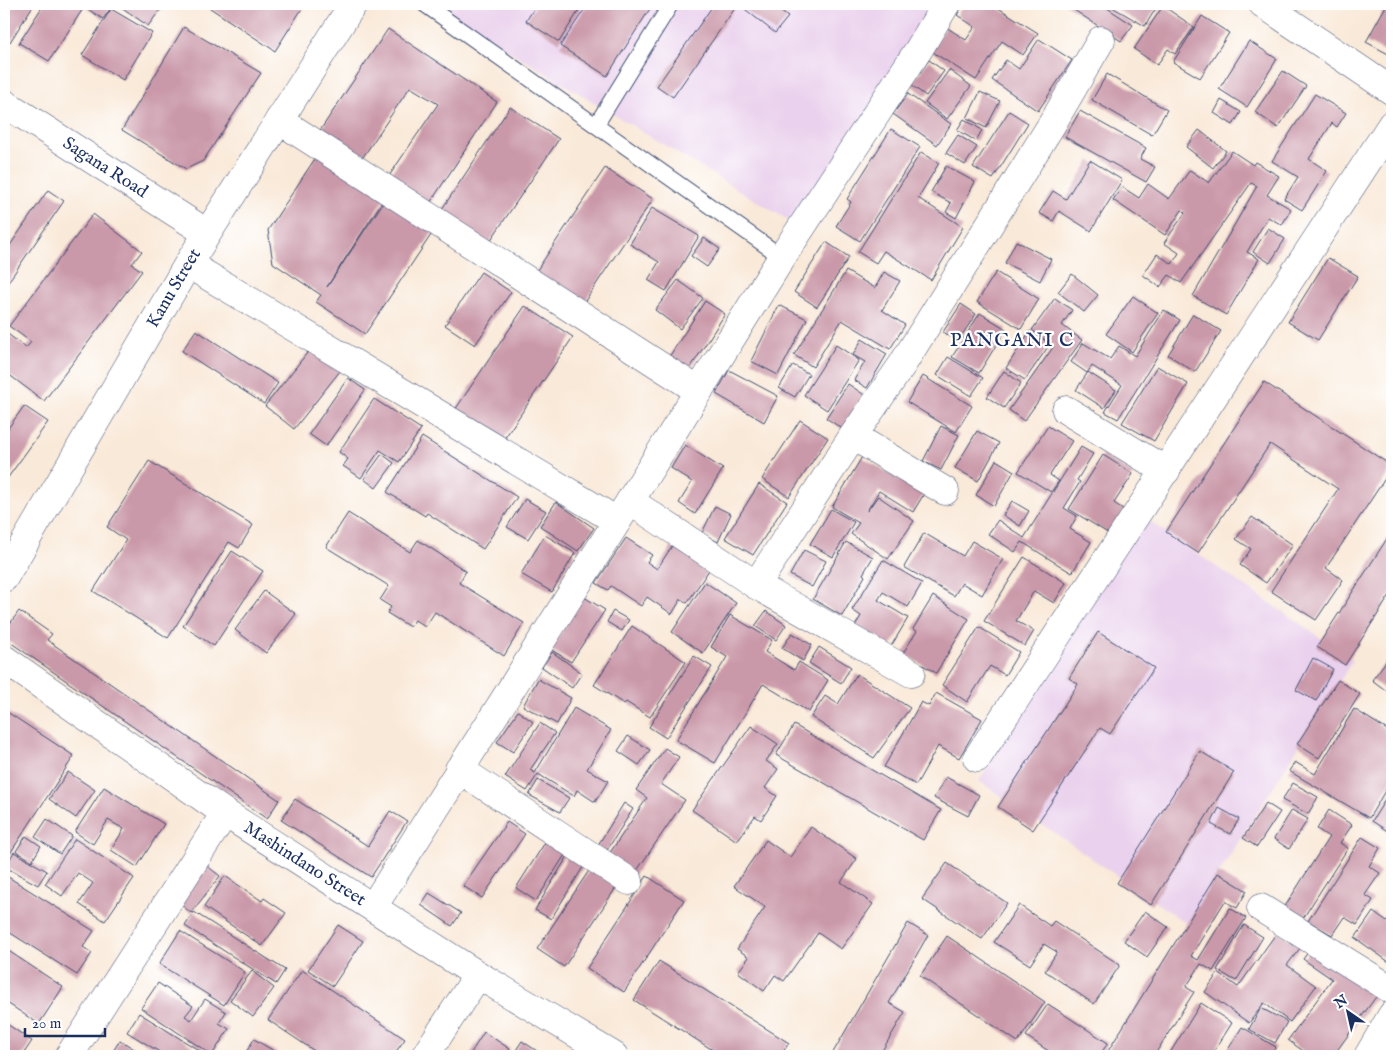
<svg xmlns="http://www.w3.org/2000/svg" width="1396" height="1060" font-family="'IM FELL English',serif">
  <style>
    .built { fill: #ead1ed }
    .building { fill: #ca99a9 }
    .lines { fill: none; stroke-linecap: round; stroke-linejoin: round }
    .service-casing { stroke: #3c4b70; stroke-width: 17 }
    .minor-casing { stroke: #3c4b70; stroke-width: 29 }
    .service { stroke: #fff; stroke-width: 15 }
    .minor { stroke: #fff; stroke-width: 28 }
    .labels { text-anchor: middle; dominant-baseline: central; stroke-width: 4.5; stroke-linejoin: round; paint-order: stroke }
    .street-label { font-size: 18px; fill: #1b2f5e; stroke: #fff }
    .quarter-label { font-size: 20px; letter-spacing: 1px; fill: #1b2f5e; stroke: #fff }
  </style>
  <rect width="100%" height="100%" fill="#fff"/>
  <filter id="ink" filterUnits="userSpaceOnUse"><feTurbulence type="fractalNoise" baseFrequency=".02" numOctaves="2"/><feDisplacementMap in="SourceGraphic" scale="10" xChannelSelector="R" yChannelSelector="G"/><feConvolveMatrix kernelMatrix="1 2 1 2 8 2 1 2 1" color-interpolation-filters="sRGB"/></filter>
  <filter id="wash" filterUnits="userSpaceOnUse"><feTurbulence type="fractalNoise" baseFrequency=".0096" numOctaves="4" result="noise"/><feDisplacementMap in="SourceGraphic" scale="20" xChannelSelector="R" yChannelSelector="G"/><feGaussianBlur stdDeviation="1.12" result="paint"/><feColorMatrix in="noise" values="0 0 0 0 0 0 0 0 0 0 0 0 0 0 0 0 0 1.4 0 .05"/><feComposite in="paint" operator="in"/></filter>
  <g filter="url(#wash)">
    <rect width="100%" height="100%" fill="#f9e9d8"/>
    <g class="built">
      <path d="M432 4H947L806 231Z"/>
      <path d="M1145 518 1353 660 1187 924 979 781Z"/>
    </g>
    <g id="blocks">
      <g class="building">
        <path d="M4 4H34L10 42 4 38Z"/>
        <path d="M44 4H86L49 61 19 43Z"/>
        <path d="M89 4H114L103 19 86 8Z"/>
        <path d="M117 4H160L163 6 148 26Z"/>
        <path d="M204 4H305L275 51Z"/>
        <path d="M537 4H583L559 42 526 21Z"/>
        <path d="M588 4H653L607 76 560 46Z"/>
        <path d="M714 4H738L673 97 657 86Z"/>
        <path d="M743 4H771L788 17 775 33 741 6Z"/>
        <path d="M964 4H992L1038 33 1023 55 1002 41 976 80 931 51 946 27 966 40 975 27 957 15Z"/>
        <path d="M1065 4H1101L1133 25 1121 41Z"/>
        <path d="M1107 4H1157L1158 5 1145 26Z"/>
        <path d="M1387 4H1392V56L1366 42Z"/>
        <path d="M1163 6 1194 27 1175 54 1168 49 1157 65 1134 49Z"/>
        <path d="M111 9 152 33 123 80 82 55Z"/>
        <path d="M1202 16 1229 33 1200 78 1173 62Z"/>
        <path d="M184 27 261 73 203 161 186 169 122 130Z"/>
        <path d="M388 29 497 102 428 206 387 179 438 104 410 87 361 160 319 132Z"/>
        <path d="M1039 39 1072 60 1038 111 992 80 1006 60 1019 69Z"/>
        <path d="M1249 41 1277 59 1247 107 1219 89Z"/>
        <path d="M929 60 944 71 926 96 911 85Z"/>
        <path d="M949 70 971 86 947 119 925 103Z"/>
        <path d="M1283 71 1306 86 1278 128 1255 112Z"/>
        <path d="M1107 74 1167 110 1152 135 1092 100Z"/>
        <path d="M980 92 1000 101 986 128 967 118Z"/>
        <path d="M908 94 951 124 937 145 893 114Z"/>
        <path d="M1315 94 1346 113 1337 127 1332 123 1309 159 1327 171 1302 210 1284 199 1298 177 1272 161Z"/>
        <path d="M1221 100 1241 112 1233 125 1214 113Z"/>
        <path d="M510 107 559 139 486 247 438 215Z"/>
        <path d="M1009 111 1028 123 993 179 973 167Z"/>
        <path d="M1080 111 1146 148 1140 159 1155 167 1146 182 1065 137Z"/>
        <path d="M964 119 982 130 976 141 957 130Z"/>
        <path d="M891 129 920 147 860 241 836 226 851 202 847 199Z"/>
        <path d="M1199 130 1226 151 1213 168 1186 147Z"/>
        <path d="M958 135 977 147 965 165 946 153Z"/>
        <path d="M320 151 387 194 327 287 389 194 437 226 365 334 316 302 321 295 273 263 268 230Z"/>
        <path d="M1232 151 1253 165 1255 162 1279 176 1267 195 1291 209 1282 225 1268 217 1247 252 1259 259 1226 315 1193 296 1257 186 1251 183 1181 283 1169 275 1160 287 1143 275 1157 254 1172 264 1179 253 1164 243 1185 213 1182 210 1165 235 1113 200 1122 187 1139 198 1148 184 1169 199 1190 170 1209 183Z"/>
        <path d="M921 152 939 163 918 198 963 227 931 280 884 251 876 263 858 252Z"/>
        <path d="M1090 160 1122 180 1091 231 1059 211 1053 221 1039 213 1053 191 1066 199Z"/>
        <path d="M946 166 975 182 956 218 946 212 951 203 931 192Z"/>
        <path d="M605 168 653 199 581 307 533 276Z"/>
        <path d="M48 190 64 201 4 288V254Z"/>
        <path d="M652 208 699 236 666 291 648 280 659 262 630 244Z"/>
        <path d="M93 214 142 251 132 264 142 271 44 401 4 371V331L26 348 31 342 9 326Z"/>
        <path d="M1268 228 1285 239 1270 263 1253 252Z"/>
        <path d="M704 238 720 249 707 267 691 256Z"/>
        <path d="M1016 241 1051 259 1040 281 1005 263Z"/>
        <path d="M826 242 849 257 817 307 794 292Z"/>
        <path d="M1328 258 1358 276 1318 340 1288 322Z"/>
        <path d="M846 271 875 288 884 272 900 281 882 310 905 325 890 349 842 320 813 367 794 355Z"/>
        <path d="M481 272 511 292 475 345 445 325Z"/>
        <path d="M996 272 1039 299 1021 329 977 302Z"/>
        <path d="M1072 274 1098 295 1084 312 1058 292Z"/>
        <path d="M678 280 703 298 680 329 655 310Z"/>
        <path d="M1133 296 1158 313 1132 352 1106 334Z"/>
        <path d="M1055 298 1072 310 1062 325 1082 340 1024 421 1009 410 1054 346 1032 330Z"/>
        <path d="M705 301 725 314 689 370 669 357Z"/>
        <path d="M961 304 976 314 958 341 943 332Z"/>
        <path d="M779 305 807 319 778 375 751 361Z"/>
        <path d="M525 306 573 337 502 442 455 410Z"/>
        <path d="M1164 310 1180 320 1118 419 1105 412 1122 385 1092 366 1087 373 1071 362 1083 343 1110 359 1119 346 1135 356Z"/>
        <path d="M980 313 1006 329 979 373 952 357Z"/>
        <path d="M1193 314 1221 331 1195 372 1168 355Z"/>
        <path d="M196 330 278 383 264 404 182 351Z"/>
        <path d="M1030 331 1050 344 1025 380 1006 368Z"/>
        <path d="M862 339 887 354 867 388 854 380 865 362 853 355Z"/>
        <path d="M836 345 859 360 827 410 804 395Z"/>
        <path d="M311 348 340 371 294 429 265 406Z"/>
        <path d="M948 357 983 378 971 396 937 375Z"/>
        <path d="M793 365 809 374 795 397 779 388Z"/>
        <path d="M1157 366 1188 384 1154 441 1122 423Z"/>
        <path d="M729 370 778 396 764 422 716 394Z"/>
        <path d="M1004 371 1021 383 1004 408 987 397Z"/>
        <path d="M1088 372 1116 390 1104 408 1076 390Z"/>
        <path d="M923 376 972 406 956 432 907 402Z"/>
        <path d="M348 378 365 390 326 446 309 434Z"/>
        <path d="M1264 382 1392 466V468L1326 568 1343 580 1316 620 1271 591 1338 489 1270 444 1198 553 1166 532Z"/>
        <path d="M848 384 866 396 844 430 826 418Z"/>
        <path d="M374 399 421 429 399 462 380 450 361 478 343 466 348 459 339 452Z"/>
        <path d="M24 406 48 422 4 483V434Z"/>
        <path d="M800 420 828 438 789 497 762 479Z"/>
        <path d="M941 426 959 435 941 470 923 461Z"/>
        <path d="M1048 426 1072 441 1050 475 1059 481 1051 492 1018 472Z"/>
        <path d="M977 431 999 443 978 481 955 468Z"/>
        <path d="M422 437 517 497 483 549 427 513 425 516 387 492Z"/>
        <path d="M685 445 723 469 695 514 679 503 692 482 671 468Z"/>
        <path d="M1081 447 1093 454 1077 480 1080 482 1064 508 1077 516 1070 529 1091 542 1072 573 1022 542 1015 552 988 534 998 520 1024 538Z"/>
        <path d="M382 454 394 463 376 488 364 479Z"/>
        <path d="M1103 455 1133 474 1114 503 1126 511 1111 535 1069 509Z"/>
        <path d="M862 457 924 494 913 512 879 491 867 511 878 496 914 521 888 559 851 534 859 523 832 507Z"/>
        <path d="M996 460 1014 471 994 506 976 495Z"/>
        <path d="M149 461 253 525 239 548 229 542 168 638 93 591 126 540 107 527Z"/>
        <path d="M759 484 787 502 753 555 725 538Z"/>
        <path d="M525 499 546 511 528 539 507 527Z"/>
        <path d="M1012 501 1029 511 1020 526 1003 515Z"/>
        <path d="M556 502 594 528 578 551 540 526Z"/>
        <path d="M715 506 731 514 718 542 702 533Z"/>
        <path d="M831 509 854 522 833 557 810 544Z"/>
        <path d="M348 513 410 552 418 540 466 571 459 583 524 623 504 656 435 612 425 627 415 620 410 627 387 613 391 607 380 600 389 586 326 547Z"/>
        <path d="M1252 517 1293 545 1266 583 1240 565 1251 549 1236 539Z"/>
        <path d="M1392 531V592L1345 665 1317 647Z"/>
        <path d="M924 533 963 556 972 541 1003 559 982 595 962 583 954 596 904 567Z"/>
        <path d="M545 535 575 553 552 592 521 574Z"/>
        <path d="M626 538 652 555 647 562 657 569 672 546 709 570 687 603 681 599 672 614 647 597 641 606 611 586 608 590 596 583Z"/>
        <path d="M846 542 873 557 863 574 865 576 842 616 813 599Z"/>
        <path d="M804 550 826 561 812 587 790 575Z"/>
        <path d="M232 551 263 571 214 646 183 626Z"/>
        <path d="M1024 557 1066 583 1054 603 1034 591 1016 621 1034 631 1025 646 984 621Z"/>
        <path d="M883 560 922 583 908 607 883 592 878 600 908 618 890 648 855 626 861 616 852 610Z"/>
        <path d="M705 582 736 603 703 653 672 632Z"/>
        <path d="M264 591 296 614 266 653 235 630Z"/>
        <path d="M933 596 969 619 936 673 903 653 917 631 913 629Z"/>
        <path d="M584 597 605 610 571 662 550 649Z"/>
        <path d="M19 611 52 634 47 640 279 800 267 819 4 638V632Z"/>
        <path d="M613 611 629 620 622 631 607 622Z"/>
        <path d="M766 611 786 625 776 640 755 626Z"/>
        <path d="M730 615 772 640 765 652 794 670 799 662 828 680 809 712 763 684 715 763 676 740 727 657 711 647Z"/>
        <path d="M632 626 686 662 650 717 626 702 624 704 594 685Z"/>
        <path d="M979 627 1019 652 1005 675 990 666 967 702 942 685Z"/>
        <path d="M1098 632 1154 668 1110 734 1100 728 1033 830 998 807 1078 684 1069 678Z"/>
        <path d="M792 633 812 645 803 661 782 648Z"/>
        <path d="M819 647 851 667 841 683 809 663Z"/>
        <path d="M552 652 582 673 572 688 542 667Z"/>
        <path d="M694 656 712 667 666 738 649 727Z"/>
        <path d="M1390 656 1392 658V695L1372 680Z"/>
        <path d="M1313 658 1333 669 1316 701 1296 690Z"/>
        <path d="M857 674 910 708 874 758 811 717 825 696 838 704Z"/>
        <path d="M538 679 571 698 557 724 523 706Z"/>
        <path d="M1338 680 1360 694 1319 758 1297 744Z"/>
        <path d="M936 693 982 719 959 758 938 746 916 785 884 767 921 702 929 706Z"/>
        <path d="M574 708 611 730 587 769 608 781 595 802 577 790 574 796 538 774 527 791 505 777 540 723 555 733 530 770 535 773Z"/>
        <path d="M1354 709 1392 733V779L1369 818 1289 771 1295 762 1315 774Z"/>
        <path d="M4 710 74 756 7 858 4 856Z"/>
        <path d="M518 711 533 722 513 752 497 742Z"/>
        <path d="M794 725 941 810 923 840 776 755Z"/>
        <path d="M751 726 778 744 766 761 778 769 765 788 777 796 761 820 755 816 737 841 692 810Z"/>
        <path d="M628 736 650 750 639 765 618 751Z"/>
        <path d="M665 748 679 757 661 784 685 800 634 875 607 857 647 798 636 790Z"/>
        <path d="M1200 751 1234 772 1151 905 1117 883Z"/>
        <path d="M68 772 95 790 76 818 49 799Z"/>
        <path d="M946 777 979 795 968 816 934 798Z"/>
        <path d="M538 780 569 798 560 812 529 795Z"/>
        <path d="M1293 783 1318 797 1308 814 1282 800Z"/>
        <path d="M104 787 164 824 137 867 111 850 124 829 108 820 93 844 75 832Z"/>
        <path d="M1392 789V834L1372 821Z"/>
        <path d="M295 799 368 846 390 811 407 821 371 877 281 820Z"/>
        <path d="M624 803 633 809 602 858 593 853Z"/>
        <path d="M1266 803 1280 812 1257 847 1243 838Z"/>
        <path d="M1219 808 1239 819 1230 834 1211 824Z"/>
        <path d="M1292 810 1308 819 1289 849 1274 839Z"/>
        <path d="M1329 810 1352 825 1340 843 1348 848 1302 920 1284 908 1329 837 1317 829Z"/>
        <path d="M47 819 72 836 60 854 35 837Z"/>
        <path d="M507 822 525 834 482 898 463 886Z"/>
        <path d="M811 827 857 859 841 882 873 904 841 949 818 933 784 981 775 975 764 991 738 972 749 957 737 949 765 907 734 886 766 840 790 857Z"/>
        <path d="M26 836 41 846 32 861 16 851Z"/>
        <path d="M1362 837 1380 848 1369 866 1380 873 1365 895 1373 900 1357 925 1344 917 1332 935 1308 921Z"/>
        <path d="M75 839 134 878 105 921 79 904 93 883 78 873 62 896 45 884Z"/>
        <path d="M546 841 566 853 536 901 516 888Z"/>
        <path d="M14 852 47 871 38 885 5 867Z"/>
        <path d="M569 854 585 864 551 919 535 910Z"/>
        <path d="M594 863 621 880 564 967 537 949Z"/>
        <path d="M947 863 1007 903 982 939 922 899Z"/>
        <path d="M206 865 220 876 191 913 177 901Z"/>
        <path d="M1218 873 1247 891 1237 908 1225 901 1191 956 1198 960 1230 908 1246 918 1213 971 1201 964 1186 987 1194 992 1154 1056H1105Z"/>
        <path d="M5 875 94 931 83 947 92 953 77 975 4 929Z"/>
        <path d="M225 876 262 901 264 898 286 913 262 946 204 907Z"/>
        <path d="M647 876 684 900 624 992 587 968Z"/>
        <path d="M429 893 461 913 452 926 421 905Z"/>
        <path d="M1019 905 1050 926 1054 921 1120 965 1094 1004 1045 971 1057 952 1044 944 1030 965 994 942Z"/>
        <path d="M1145 911 1168 927 1147 957 1124 941Z"/>
        <path d="M194 912 285 970 276 984 185 926Z"/>
        <path d="M1373 912 1387 922 1392 915V964L1355 938Z"/>
        <path d="M908 923 928 935 889 1003 905 1012 879 1056H831Z"/>
        <path d="M338 925 363 941 333 986 308 970Z"/>
        <path d="M1244 925 1263 937 1236 981 1217 970Z"/>
        <path d="M180 931 245 972 224 1005 159 964Z"/>
        <path d="M1278 931 1301 947 1287 965 1316 986 1290 1022 1264 1003 1249 1023 1205 992 1218 973 1238 987Z"/>
        <path d="M947 936 1045 1002 1018 1042 920 976Z"/>
        <path d="M1312 947 1378 994 1333 1056H1310L1288 1040 1332 979 1303 959Z"/>
        <path d="M4 948 63 987 39 1024 4 1001Z"/>
        <path d="M659 961 789 1043 780 1056H722L634 1000Z"/>
        <path d="M302 970 405 1039 393 1056H322L268 1020Z"/>
        <path d="M252 971 274 988 253 1017 230 1000Z"/>
        <path d="M158 983 193 1006 185 1016 191 1020 205 999 226 1012 219 1023 229 1029 212 1055 141 1008Z"/>
        <path d="M1201 1003 1232 1023 1211 1056H1168Z"/>
        <path d="M1048 1004 1108 1043 1099 1056H1056L1026 1036Z"/>
        <path d="M1261 1008 1287 1022 1275 1043 1249 1029Z"/>
        <path d="M139 1013 208 1056H166L127 1032Z"/>
        <path d="M4 1022 32 1041 22 1056H4Z"/>
        <path d="M1242 1027 1276 1047 1270 1056H1224Z"/>
        <path d="M484 1032 510 1049 506 1056H469Z"/>
        <path d="M254 1039 279 1054 277 1056H249L245 1054Z"/>
        <path d="M120 1040 145 1056H110Z"/>
        <path d="M522 1041 537 1051 534 1056H512Z"/>
      </g>
    </g>
  </g>
  <g filter="url(#ink)">
    <use href="#blocks" fill-opacity="0" stroke="#3c4b70" stroke-width="1"/>
    <g class="lines">
      <defs>
        <g id="service">
          <path d="M424 4 782 257"/>
          <path d="M596 125 671 4"/>
        </g>
        <g id="minor">
          <path d="M1263 4 1392 91"/>
          <path id="s1" d="M4 103 207 233"/>
          <path d="M279 120 699 391"/>
          <path d="M188 264 617 521"/>
          <path d="M1066 410 1166 471"/>
          <path d="M853 436 945 491"/>
          <path d="M630 501 756 585 911 673"/>
          <path id="s2" d="M4 578 188 264 353 4"/>
          <path d="M756 585 853 436 902 365 1052 124 1101 40"/>
          <path id="s3" d="M4 659 225 813 478 975 614 1056"/>
          <path d="M977 758 1392 124"/>
          <path d="M459 769 629 881"/>
          <path d="M373 907 630 501 782 257 919 49 946 4"/>
          <path d="M1261 908 1392 990"/>
          <path d="M69 1056 225 813"/>
          <path d="M425 1056 478 975"/>
          <path d="M1368 1056 1392 1015"/>
        </g>
      </defs>
      <use href="#service" class="service-casing"/>
      <use href="#minor" class="minor-casing"/>
      <use href="#service" class="service"/>
      <use href="#minor" class="minor"/>
    </g>
  </g>
  <g class="labels">
    <g class="street-label">
      <text stroke="none"><textPath href="#s1" startOffset="120">Sagana Road</textPath></text>
      <text stroke="none"><textPath href="#s2" startOffset="336">Kanu Street</textPath></text>
      <text stroke="none"><textPath href="#s3" startOffset="364">Mashindano Street</textPath></text>
    </g>
    <g class="quarter-label">
      <text x="1012" y="340">PANGANI C</text>
    </g>
  </g>
  <rect width="1396" height="1060" fill="none" stroke="#fff" stroke-width="20"/>
  <g transform="translate(1348 1012) rotate(326)" stroke="#ffffff" stroke-width="4" paint-order="stroke">
  <path d="M0-4L9 19L0 12L-9 19Z" fill="#1b2f5e"/>
  <text y="-8" font-size="14" font-weight="bold" text-anchor="middle" fill="#1b2f5e">N</text>
  </g>
  <path d="M25 1028v8h80v-8" fill="none" stroke="#1b2f5e" stroke-width="2.5"/>
  <text x="32" y="1028" font-size="15" fill="#1b2f5e" stroke="#ffffff" stroke-width="4" paint-order="stroke">20 m</text>
</svg>
